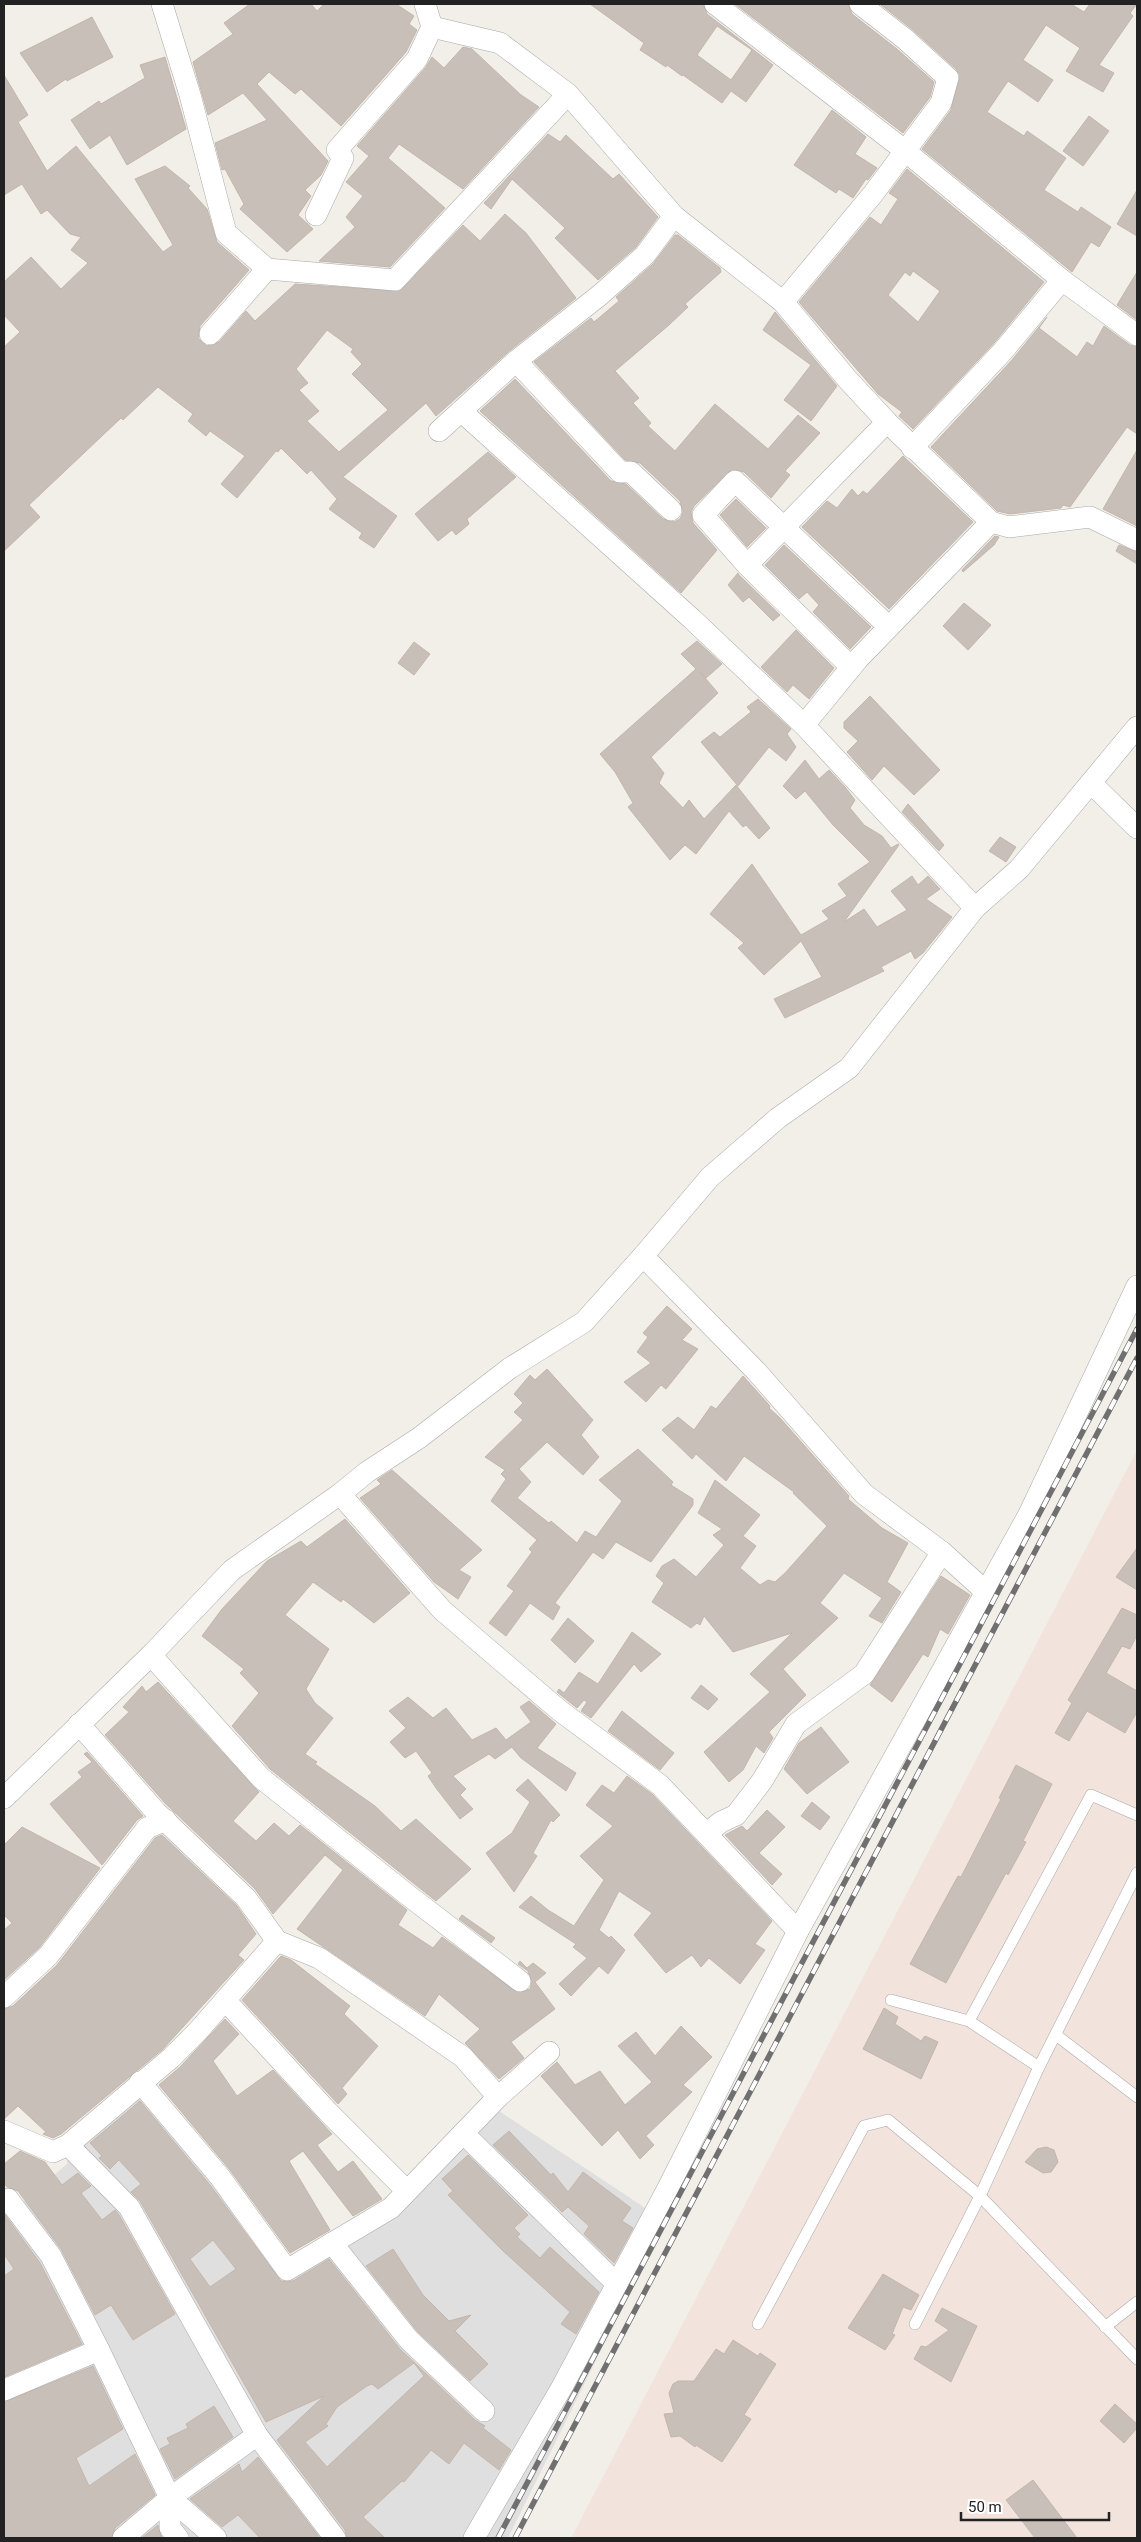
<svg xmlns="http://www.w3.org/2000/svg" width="1141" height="2542" font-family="Roboto,sans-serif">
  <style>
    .residential { fill: #e0dfdf }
    .military { fill: #f3e3dd }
    .building { fill: #c7bfb8; stroke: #c4b6ab; fill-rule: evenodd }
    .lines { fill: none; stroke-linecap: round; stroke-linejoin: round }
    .service-casing { stroke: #a9a9a9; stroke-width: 12 }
    .minor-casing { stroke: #a9a9a9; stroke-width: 22 }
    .service { stroke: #fff; stroke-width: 11 }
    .minor { stroke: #fff; stroke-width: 21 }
    .rail-casing { stroke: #707070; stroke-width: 5.5 }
    .rail { stroke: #fff; stroke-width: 4; stroke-dasharray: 11; stroke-linecap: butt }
  </style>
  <rect width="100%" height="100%" fill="#f2efe9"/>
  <path class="residential" d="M139 2085 285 2274 393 2213 499 2111 665 2221 508 2538H4V2204L17 2207 67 2164 69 2146Z"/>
  <path class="military" d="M1137 1450V2538H571L802 2095Z"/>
  <g class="building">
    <path d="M250 4H311L317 11 324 4H396L414 16 409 24 417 30 406 52 341 126 301 89 295 94 269 72 257 84 328 161 321 175 305 190 311 196 298 215 313 229 287 252 240 209 244 204 225 169 222 170 215 143 267 120 243 93 208 115 193 62 233 34 224 23Z"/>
    <path d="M590 4H703L707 14 773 65 746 102 731 91 722 103 683 75 682 76 667 65 666 67 640 50 644 43ZM717 26 752 50 731 80 697 55Z"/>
    <path d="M735 4H848L852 14 897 49 934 82 930 97 903 133Z"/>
    <path d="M880 4H1071L1084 12 1090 4H1137L1130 13 1133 16 1099 65 1114 73 1103 92 1066 71 1080 48 1046 25 1023 60 1053 80 1038 102 1008 81 987 112 1024 136 1027 131 1066 158 1044 190 1078 212 1081 207 1111 227 1099 247 1091 242 1072 272 922 149 951 110 960 75 956 69 913 30Z"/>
    <path d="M92 17 113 57 67 81 66 79 47 92 20 53Z"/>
    <path d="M463 47 472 49 521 95 539 107 463 189 399 144 388 158 445 208 390 267 319 261 355 227 346 217 363 196 346 182 369 156 357 146 426 67 432 57 444 68Z"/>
    <path d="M165 57 186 129 127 165 110 135 90 149 71 120 99 101 101 104 145 78 140 65Z"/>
    <path d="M4 75 28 115 18 122 47 171 76 146 163 252 173 245 135 179 165 166 190 186 188 188 207 209 217 242 249 270 200 326 198 338 207 346 219 342 246 311 255 321 295 284 400 291 463 225 480 241 505 214 526 233 576 298 508 352 436 416 426 403 343 477 397 516 374 548 359 538 362 533 329 509 337 499 311 470 307 474 281 448 278 452 276 451 237 498 221 484 245 456 210 431 206 436 188 421 193 414 158 387 123 420 121 418 29 505 40 517 4 551V347L20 332 4 315V282L31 257 61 289 88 263 71 250 81 237 70 234 47 210 41 214 22 184 4 195ZM327 330 353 349 351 352 362 364 352 374 388 410 339 452 307 421 319 411 299 390 308 383 296 369Z"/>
    <path d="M832 110 866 137 855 154 877 168 868 180 866 179 853 198 839 189 836 193 794 165Z"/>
    <path d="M1089 116 1109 131 1083 166 1063 151Z"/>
    <path d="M548 134 560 142 566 135 613 179 619 174 658 217 636 247 598 280 555 238 565 228 512 179 491 209 484 203Z"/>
    <path d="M907 169 1044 282 994 343 913 429 899 416 902 412 878 394 799 302 870 217 881 225 898 199 889 193ZM913 271 940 291 918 322 888 295 905 272 910 276Z"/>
    <path d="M1137 190V236L1117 224Z"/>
    <path d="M675 235H678L720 268 721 272 685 304 688 307 669 325 615 371 639 398 633 403 651 423 648 426 675 451 715 404 768 449 798 415 820 433 785 471 790 475 771 498 744 472 732 469 694 506 691 512 693 523 717 550 681 593 480 411 515 379 611 481 626 484 663 519 674 522 680 519 683 512 680 501 640 463 625 460 534 362 591 318 594 322 619 301 616 297 653 264Z"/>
    <path d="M1137 272V320L1117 305Z"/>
    <path d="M775 312 837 386 811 421 784 400 811 365 763 330Z"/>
    <path d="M1047 317 1039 328 1077 357 1087 342 1093 346 1104 326 1130 345 1137 347V434L1127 427 1070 507 1063 505 1061 508 1010 514 997 511 931 447 1012 360Z"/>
    <path d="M1137 450V526L1103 509Z"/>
    <path d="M488 452 516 477 467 519 469 524 456 535 452 530 438 541 415 514Z"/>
    <path d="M903 456 973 522 889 609 802 527 827 501 837 508 852 489 858 496 863 491 867 494Z"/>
    <path d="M736 499 766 528 747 547 720 515Z"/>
    <path d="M995 536 999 537 994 545 963 572 962 570Z"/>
    <path d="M784 545 871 627 850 649 813 612 819 605 807 592 799 599 765 565Z"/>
    <path d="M1119 545 1137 552V564L1116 551Z"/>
    <path d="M738 573V574L780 615 773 621 749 597 743 602 728 585Z"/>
    <path d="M964 603 991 625 968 650 943 626Z"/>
    <path d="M796 630 834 668 809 699 793 685 787 692 761 667Z"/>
    <path d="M697 641 722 664 706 678 700 672 718 693 651 757 664 773 659 783 683 808 689 800 704 819 736 785 770 828 759 839 746 825 743 827 729 811 696 854 685 845 670 860 628 807 633 803 615 772 600 754 696 669 681 654Z"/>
    <path d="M414 642 430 654 414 675 398 663Z"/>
    <path d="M870 696 940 770 914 795 884 766 872 780 847 752 858 741 844 728V722Z"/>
    <path d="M758 699 791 729 787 734 796 747 786 761 769 747 738 786 701 742 714 732 720 737 751 712 747 707Z"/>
    <path d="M805 760 819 779 829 770 845 787 855 800 850 808 864 825 882 836 891 848 898 844 899 845 844 922 864 909 877 927 907 910 891 891 912 876 918 885 928 876 940 889 926 899 952 917 923 953 915 959 911 951 881 967 884 971 785 1018 774 999 822 977 801 941 764 975 738 948 744 943 710 914 752 864 801 935 829 919 822 911 847 896 838 884 870 862 833 825 805 791 796 799 783 786Z"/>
    <path d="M908 804 944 845 939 851 902 812Z"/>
    <path d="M1000 837 1016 847 1006 862 989 851Z"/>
    <path d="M667 1306 692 1329 682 1340 698 1349 666 1389 661 1385 646 1402 624 1382 651 1363 637 1352 648 1337 643 1333Z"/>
    <path d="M547 1369 593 1420 581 1435 599 1457 583 1475 547 1442 519 1469 531 1482 517 1498 549 1523 551 1521 577 1543 585 1531 596 1537 622 1501 599 1480 638 1449 673 1482 671 1485 693 1499V1505L651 1562 616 1542 603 1559 593 1552 555 1603 560 1607 553 1620 530 1603 506 1636 489 1623 514 1591 507 1586 532 1552 529 1549 537 1540 491 1501 506 1479 501 1474 505 1470 485 1457 523 1420 514 1412 523 1403 514 1394 530 1375 535 1380Z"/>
    <path d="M743 1376 770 1406 769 1408 780 1418 849 1496 848 1499 882 1528 908 1543 887 1582 901 1592 882 1623 869 1616 882 1598 844 1573 820 1603 838 1618 783 1669 806 1695 769 1732 773 1738 764 1753 756 1746 743 1770 729 1782 704 1752 770 1692 750 1674 792 1633 733 1652 704 1616 700 1625 697 1623 691 1628 652 1602 664 1583 656 1576 662 1566 674 1559 696 1577 724 1545 713 1535 722 1529 698 1513 715 1480 760 1515 743 1536 756 1546 740 1568 760 1585 768 1580 775 1582 786 1572 827 1526 793 1493 794 1492 744 1456 726 1481 696 1454 692 1459 662 1430 678 1417 694 1430 711 1406 716 1409Z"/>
    <path d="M392 1470 482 1550 459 1570 471 1577 458 1599 434 1582 360 1498 381 1484 377 1480Z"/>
    <path d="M345 1519 410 1593 374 1623 343 1599 341 1602 313 1582 285 1615 329 1649 306 1689 315 1703 333 1718 305 1754 317 1762 315 1764 375 1806 401 1831 416 1819 471 1869 436 1901 270 1769 232 1726 259 1693 240 1673 244 1669 202 1636 222 1609 267 1561 301 1541 307 1547Z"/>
    <path d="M1137 1548V1590L1116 1577Z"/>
    <path d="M941 1576 970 1595 948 1634 940 1629 928 1657 923 1654 892 1702 870 1685Z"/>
    <path d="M1122 1608 1137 1615V1635L1130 1649 1122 1646 1106 1673 1137 1691V1712L1125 1733 1087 1711 1069 1741 1055 1733 1072 1703 1068 1700Z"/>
    <path d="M568 1618 594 1641 575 1663 551 1640Z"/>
    <path d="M632 1632 661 1654 641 1672 634 1664 591 1718 581 1711 587 1702 584 1700 577 1708 557 1692 559 1689 564 1693 579 1672 598 1684Z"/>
    <path d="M158 1682 259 1792 233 1821 256 1841 274 1823 289 1836 300 1825 407 1910 398 1925 433 1948 442 1937 518 1993 530 1989 532 1982 528 1971 518 1964 520 1961 527 1968 533 1963 546 1973 535 1982 555 2009 511 2042 524 2058 499 2079 465 2043 480 2029 439 1994 425 2016 297 1929 343 1870 325 1855 273 1914 255 1889 165 1803 105 1735 129 1712 123 1707 142 1686 146 1692Z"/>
    <path d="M701 1685 718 1699 708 1710 691 1698Z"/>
    <path d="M408 1697 433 1718 446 1708 472 1740 496 1728 506 1740 531 1722 520 1707 529 1701 556 1724 537 1748 576 1773 566 1791 521 1758 510 1745 512 1747 495 1759 489 1754 453 1776 466 1789 460 1795 473 1809 460 1819 436 1788 428 1776 432 1773 416 1751 405 1758 390 1742 406 1728 389 1711Z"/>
    <path d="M622 1711 674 1753 660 1770 608 1731Z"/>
    <path d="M821 1727 849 1762 807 1794 784 1769 799 1743Z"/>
    <path d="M87 1752 143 1816 137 1820 102 1865 50 1804 82 1777 78 1772 92 1762 84 1754Z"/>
    <path d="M1016 1765 1052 1784 1023 1841 1026 1842 1008 1875 1006 1873 946 1983 910 1964 958 1876 961 1877 1001 1799 999 1798Z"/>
    <path d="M627 1776 652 1794 772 1921 755 1944 765 1950 740 1984 709 1958 701 1967 692 1955 666 1973 634 1935 652 1913 619 1891 599 1930 609 1938 611 1936 625 1950 608 1974 599 1966 571 1996 559 1984 587 1958 573 1947 576 1944 519 1907 531 1896 548 1910 574 1926 604 1880 580 1856 613 1826 586 1805 602 1785 614 1793Z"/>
    <path d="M528 1779 560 1815 553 1822 551 1820 533 1853 537 1856 514 1892 486 1853 512 1833 530 1802 516 1790Z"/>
    <path d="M812 1802 830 1817 820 1830 801 1816Z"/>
    <path d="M767 1810 785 1827 759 1853 782 1874 772 1885 725 1835 742 1826 747 1831Z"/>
    <path d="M22 1827 100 1868 39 1948 4 1980V1930L12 1923 4 1915V1845Z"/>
    <path d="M162 1835 237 1906 256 1934 238 1955 244 1960 163 2049 61 2134 53 2138 43 2134 46 2132 18 2106 4 2119V2009L13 2006 57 1965 155 1838Z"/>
    <path d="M462 1915 495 1938 491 1943 459 1919Z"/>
    <path d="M281 1956 291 1960 350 2006 344 2014 378 2046 342 2088 347 2094 338 2104 242 2000Z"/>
    <path d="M884 2008 898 2017 895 2024 921 2041 925 2036 938 2042 921 2079 863 2049Z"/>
    <path d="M225 2019 239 2034 213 2061 237 2096 273 2070 332 2134 317 2145 338 2172 353 2161 382 2199 353 2216 303 2151 289 2161 330 2230 290 2253 230 2170 159 2085 180 2067Z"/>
    <path d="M681 2026 712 2057 683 2085 692 2092 646 2136 654 2145 640 2159 618 2130 602 2146 541 2076 557 2062 575 2085 600 2071 625 2105 652 2082 618 2046 636 2032 655 2056Z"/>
    <path d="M140 2101 210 2185 281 2281H293L329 2259 400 2349 475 2420 485 2426 483 2428 511 2450 499 2470 464 2443 449 2464 431 2450 404 2482 402 2481 363 2517 385 2538H347L345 2530 277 2440 324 2396 266 2422 140 2201 131 2192 141 2184 119 2160 110 2169 99 2158 102 2156 90 2143ZM213 2240 236 2269 210 2287 190 2259ZM414 2363 424 2376 327 2467 305 2442 328 2426 326 2424 337 2407 367 2386 372 2384 378 2389Z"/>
    <path d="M509 2131 551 2175 553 2173 568 2192 583 2172 631 2208 622 2221 633 2228 614 2263 584 2234 589 2226 568 2207 562 2212 493 2145Z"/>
    <path d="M1046 2147 1054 2150 1058 2162 1051 2172 1043 2173 1025 2162 1037 2149Z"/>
    <path d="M20 2151 45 2162 62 2185 78 2173 91 2186 81 2193 102 2220 115 2210 119 2215 175 2314 133 2340 111 2305 95 2315 61 2249 18 2191 7 2187 4 2183V2164Z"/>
    <path d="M468 2155 528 2215 514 2228 520 2234 517 2237 540 2258 550 2247 599 2292 576 2334 561 2324 570 2312 502 2250 448 2195 453 2191 442 2179Z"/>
    <path d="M5 2215 40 2263 82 2344 4 2377V2276L14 2269 4 2254Z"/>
    <path d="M393 2249 423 2295 449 2321 471 2315 455 2331 488 2364 470 2381 418 2332 366 2266Z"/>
    <path d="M883 2274 919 2295 911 2310 903 2307 892 2334 895 2335 885 2350 848 2328Z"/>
    <path d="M942 2308 977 2326 951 2382 914 2359 921 2346 926 2347 949 2330 935 2321Z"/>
    <path d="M733 2340 758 2356 760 2353 776 2364 744 2415 751 2419 722 2462 696 2445 695 2447 680 2436 671 2437 664 2414 674 2413 669 2393 673 2384 678 2381H694L716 2349 724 2354Z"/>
    <path d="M93 2366 123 2429 76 2458 89 2486 135 2454 155 2495 115 2528 111 2538H4V2402Z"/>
    <path d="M1115 2404 1137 2424V2428L1124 2443 1100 2421Z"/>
    <path d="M214 2406 233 2437 175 2479 160 2449 170 2444 167 2438 188 2428 186 2424Z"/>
    <path d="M258 2457 320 2538H260L238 2515 222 2527 190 2499 239 2464 242 2472Z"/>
    <path d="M1033 2480 1077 2538H1035L1006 2500Z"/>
    <path d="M158 2525 162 2538H142Z"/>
  </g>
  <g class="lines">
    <defs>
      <g id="service">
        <path d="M891 2000 969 2021 1039 2067"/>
        <path d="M969 2021 1091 1795 1137 1815"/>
        <path d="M1056 2035 1137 2097"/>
        <path d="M758 2324 864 2126 888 2120 980 2196 1137 2359"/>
        <path d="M915 2324 980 2196 1039 2067 1137 1873"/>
        <path d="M1105 2327 1137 2302"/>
      </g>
      <g id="minor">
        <path d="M162 4 190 95 226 233 267 269 210 334"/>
        <path d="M425 4 432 27"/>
        <path d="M715 4 899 146 1062 280 1137 335"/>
        <path d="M316 215 343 158 337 150 417 59 432 27 500 43 568 94 674 216 783 302 873 194 941 103 948 78 905 39 860 4"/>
        <path d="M267 269 395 280 568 94"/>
        <path d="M783 302 848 380 887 422 991 522 1009 527 1090 517 1137 540"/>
        <path d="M516 361 620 472H631L671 510"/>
        <path d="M461 411 692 619 804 725 975 908"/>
        <path d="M439 431 516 361 600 295 645 255 674 216"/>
        <path d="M912 448 1003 351 1062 280"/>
        <path d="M747 565 887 422"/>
        <path d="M851 667 747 565 703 515 735 481 889 627"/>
        <path d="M804 725 858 659 991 522"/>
        <path d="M1091 783 1137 828"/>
        <path d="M643 1256 710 1177 778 1118 849 1068 975 908 1019 869 1137 727"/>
        <path d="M340 1494 442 1610 559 1710 660 1785 798 1931"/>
        <path d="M151 1655 261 1778 409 1896 520 1981"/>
        <path d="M79 1724 156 1812 246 1898 277 1941 319 1958 463 2057 498 2097 549 2052"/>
        <path d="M4 1798 151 1655 232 1570 340 1494 367 1472 419 1438 510 1368 584 1322 643 1256 756 1371 864 1494 942 1552 985 1591"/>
        <path d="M707 1833 721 1822 736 1815 762 1781 796 1724 864 1674 942 1552"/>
        <path d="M4 1997 48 1956 147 1828 166 1820"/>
        <path d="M225 2000 328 2112 407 2191"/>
        <path d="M140 2082 220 2177 287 2270 391 2208 498 2097"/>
        <path d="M4 2131 53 2152 68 2145 171 2058 198 2031 277 1941"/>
        <path d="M463 2133 617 2284"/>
        <path d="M68 2145 129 2207 257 2435 335 2538"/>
        <path d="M4 2203 8 2199 51 2256 99 2350 170 2498 216 2538"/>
        <path d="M332 2243 409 2340 484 2411"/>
        <path d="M4 2390 99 2350"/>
        <path d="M170 2498V2528L178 2538"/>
        <path d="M123 2538 170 2498 257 2435"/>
        <path d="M474 2538 562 2387 668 2188 798 1931 1029 1514 1137 1286"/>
      </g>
    </defs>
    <use href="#service" class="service-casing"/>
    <use href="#minor" class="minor-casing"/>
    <use href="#service" class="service"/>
    <use href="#minor" class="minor"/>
    <defs>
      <g id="rail">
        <path d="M498 2538 1137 1329"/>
        <path d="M515 2538 1137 1358"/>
      </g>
    </defs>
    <use href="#rail" class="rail-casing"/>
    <use href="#rail" class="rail"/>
  </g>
  <rect width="1141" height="2542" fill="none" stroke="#222222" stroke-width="10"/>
  <path d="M961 2512v8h148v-8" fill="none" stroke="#222222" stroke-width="2.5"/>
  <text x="968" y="2512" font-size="15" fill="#222222" stroke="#ffffff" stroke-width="4" paint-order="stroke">50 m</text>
</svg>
